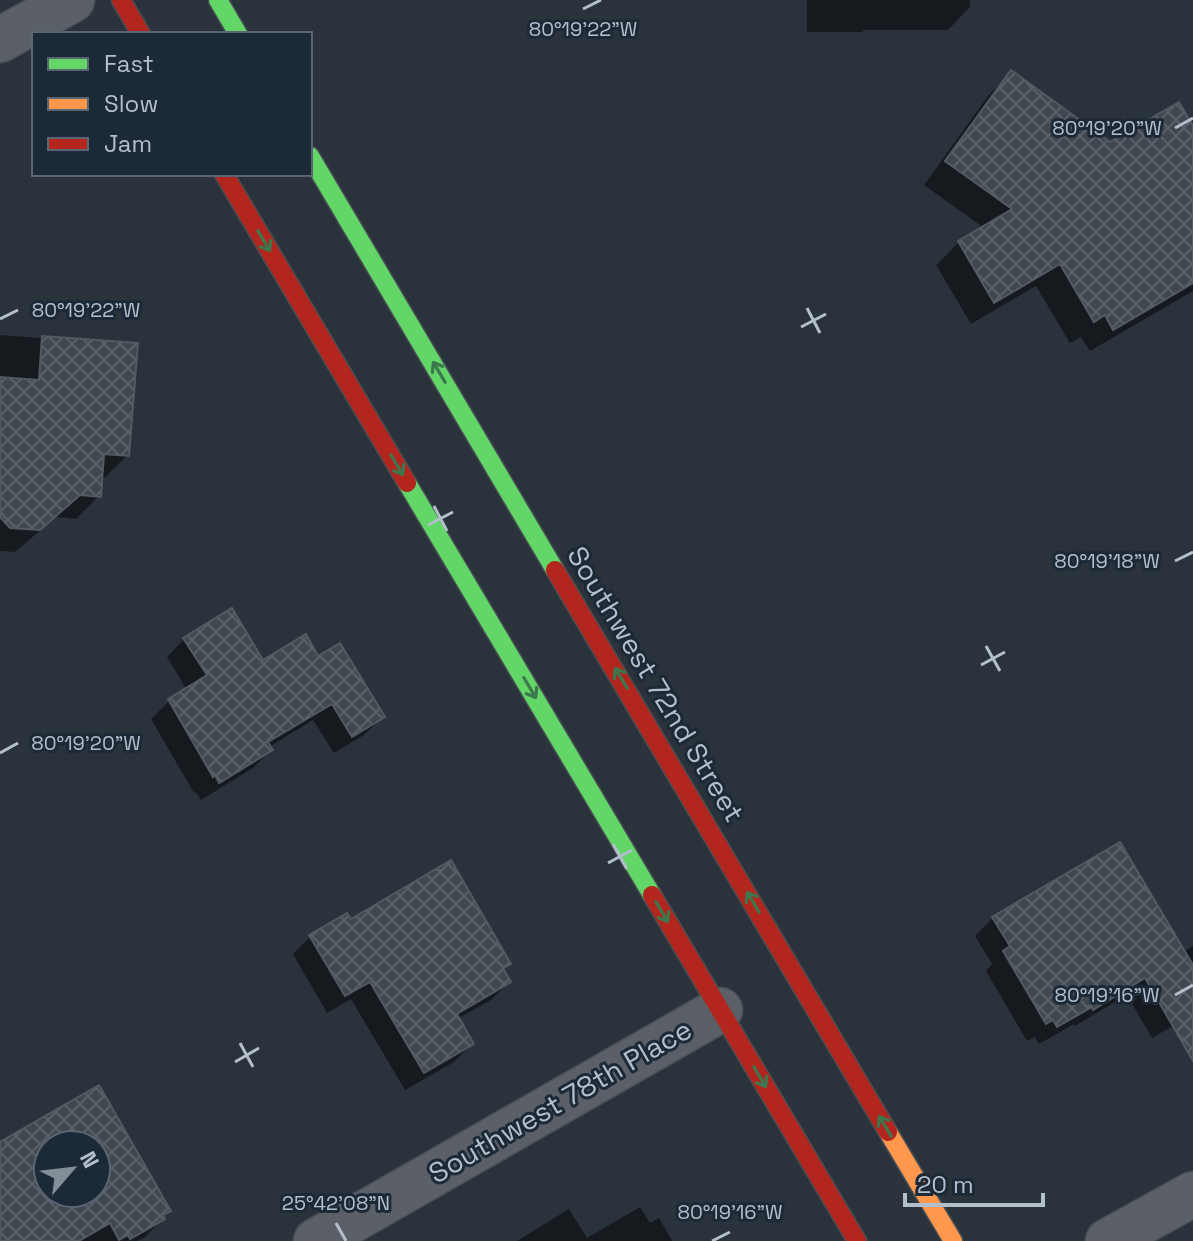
<svg xmlns="http://www.w3.org/2000/svg" width="1193" height="1241" font-family="'Space Grotesk',sans-serif">
  <style>
    .shadow { fill: #0007; fill-rule: evenodd }
    .building { fill: url(#building-cross-hatch); stroke: #525a62; stroke-width: 2; fill-rule: evenodd }
    .lines { fill: none; stroke-linecap: round; stroke-linejoin: round }
    .street-casing { stroke: #484e55; stroke-width: 47 }
    .fast-casing { stroke: #484e55; stroke-width: 21 }
    .slow-casing { stroke: #484e55; stroke-width: 21 }
    .jam-casing { stroke: #484e55; stroke-width: 21 }
    .street { stroke: #5b6068; stroke-width: 44 }
    .fast { stroke: #63d668; stroke-width: 18 }
    .slow { stroke: #ff974d; stroke-width: 18 }
    .jam { stroke: #b3261e; stroke-width: 18 }
    .oneway { stroke: #3c774d }
    .ticks { fill: none; stroke: #b4bfcc; stroke-width: 3 }
    .labels { text-anchor: middle; dominant-baseline: central; stroke-width: 6; stroke-linejoin: round; paint-order: stroke }
    .street-label { font-size: 28px; fill: #b4bfcc; stroke: #1c2937 }
    .ticks-label { font-size: 20px; text-anchor: middle; fill: #b4bfcc; stroke: #1c2937; stroke-width: 6; stroke-linejoin: round; paint-order: stroke }
  </style>
  <defs>
    <pattern id="building-cross-hatch" width="8" height="8" patternUnits="userSpaceOnUse" patternTransform="scale(2)"><rect width="8" height="8" fill="#41474f"/><path d="M0 0l8 8M0 8l8-8" fill="none" stroke="#5a6067"/></pattern>
  </defs>
  <rect width="100%" height="100%" fill="#2a323b"/>
  <g class="shadow">
    <path d="M807 0H970V7L948 30H864L862 32H807Z"/>
    <path d="M1011 73 1110 144 1193 130V291L1090 351 1081 337 1070 343 1036 286 971 324 936 265 959 242 984 228 924 185 988 96Z"/>
    <path d="M0 335 136 345 127 456 104 478H100L99 496 76 519 56 517 15 552 0 551Z"/>
    <path d="M184 639 262 663 317 659 382 717 364 735 334 753 313 720 269 747 271 750 253 768 201 800 196 792 194 793 151 719 169 701 187 690 167 657Z"/>
    <path d="M993 918 1183 952 1193 946V1014L1152 1038 1127 995 1075 1026 1074 1024 1039 1044 1035 1037 1027 1041 986 971 992 964 975 936Z"/>
    <path d="M350 922 508 963 502 970 509 982 491 1000 457 1019 472 1044 454 1062 405 1090 351 999 327 1013 293 954 311 936Z"/>
    <path d="M98 1088 168 1210 162 1217 163 1219 145 1237 137 1241H0V1144ZM48 1145H96V1193H48Z"/>
    <path d="M640 1207 650 1223 659 1218 672 1241H517L569 1209 587 1238Z"/>
  </g>
  <g class="building">
    <path d="M1011 70 1110 142 1179 102 1193 126V283L1113 330 1105 315 1094 322 1060 264 994 303 958 241 1012 209 945 161Z"/>
    <path d="M42 336 138 343 129 456 104 454 101 497 80 495 40 530 10 528 0 517V377L39 380Z"/>
    <path d="M232 608 263 660 306 634 318 656 340 643 385 717 352 737 332 704 268 742 273 750 219 783 215 775 213 777 168 699 207 675 183 638Z"/>
    <path d="M1120 842 1193 965V1061L1145 978 1093 1010 1092 1007 1057 1027 1053 1020 1046 1024 1003 951 1010 946 992 917Z"/>
    <path d="M451 860 511 964 503 968 511 982 457 1014 474 1044 424 1073 370 982 345 996 309 935 347 913 351 919Z"/>
    <path d="M99 1085 171 1211 163 1215 165 1219 130 1239 128 1235 119 1240 110 1223 79 1241H0V1142ZM48 1145H96V1193H48Z"/>
  </g>
  <g class="lines">
    <defs>
      <g id="street">
        <path d="M0 40 72 0"/>
        <path d="M316 1241 720 1010"/>
        <path d="M1108 1241 1193 1194"/>
      </g>
      <g id="fast">
        <path d="M218 0 238 34"/>
        <path d="M310 156 555 570"/>
        <path d="M407 483 652 895"/>
      </g>
      <path id="slow" d="M888 1132 953 1241"/>
      <g id="jam">
        <path d="M121 0 141 34"/>
        <path d="M224 174 407 483"/>
        <path d="M555 570 888 1132"/>
        <path d="M652 895 857 1241"/>
      </g>
    </defs>
    <use href="#street" class="street-casing"/>
    <use href="#fast" class="fast-casing"/>
    <use href="#slow" class="slow-casing"/>
    <use href="#jam" class="jam-casing"/>
    <use href="#street" class="street"/>
    <use href="#fast" class="fast"/>
    <use href="#slow" class="slow"/>
    <use href="#jam" class="jam"/>
  </g>
  <defs><path id="oneway-shaft" d="M-6 0H5M1.5-3L5.5 0L1.5 3" fill="none" stroke-width="1.6" stroke-linecap="round" stroke-linejoin="round" transform="scale(2)"/></defs>
  <g class="oneway">
    <use href="#oneway-shaft" transform="translate(264 241) rotate(59)"/>
    <use href="#oneway-shaft" transform="translate(439 372) rotate(-121)"/>
    <use href="#oneway-shaft" transform="translate(397 465) rotate(59)"/>
    <use href="#oneway-shaft" transform="translate(621 678) rotate(-121)"/>
    <use href="#oneway-shaft" transform="translate(530 688) rotate(59)"/>
    <use href="#oneway-shaft" transform="translate(753 902) rotate(-121)"/>
    <use href="#oneway-shaft" transform="translate(662 912) rotate(59)"/>
    <use href="#oneway-shaft" transform="translate(760 1077) rotate(59)"/>
    <use href="#oneway-shaft" transform="translate(885 1126) rotate(-121)"/>
  </g>
  <path class="ticks" d="M583 9 601 0M1175 128 1193 118M807 308 820 333M0 319 18 310M801 327 826 314M434 506 447 531M428 525 453 512M1175 561 1193 552M986 646 1000 671M981 665 1005 652M0 753 18 743M613 844 627 869M608 863 632 850M1175 995 1193 985M240 1043 253 1067M235 1062 259 1048M336 1223 346 1241M712 1241 730 1232"/>
  <g class="labels">
    <g class="street-label">
      <text transform="translate(656 684) rotate(59)">Southwest 72nd Street</text>
      <text transform="translate(560 1101) rotate(-30)">Southwest 78th Place</text>
    </g>
  </g>
  <g class="ticks-label">
    <text x="583" y="36">80°19'22"W</text>
    <text x="1107" y="135">80°19'20"W</text>
    <text x="86" y="317">80°19'22"W</text>
    <text x="1107" y="568">80°19'18"W</text>
    <text x="86" y="750">80°19'20"W</text>
    <text x="1107" y="1002">80°19'16"W</text>
    <text x="336" y="1210">25°42'08"N</text>
    <text x="730" y="1219">80°19'16"W</text>
  </g>
  <rect x="32" y="32" width="280" height="144" fill="#1c2937" stroke="#596573" stroke-width="2"/>
  <rect x="48" y="58" width="40" height="12" fill="#63d668" stroke="#596573" stroke-width="2"/>
  <text x="104" y="72" font-size="24" fill="#b4bfcc">Fast</text>
  <rect x="48" y="98" width="40" height="12" fill="#ff974d" stroke="#596573" stroke-width="2"/>
  <text x="104" y="112" font-size="24" fill="#b4bfcc">Slow</text>
  <rect x="48" y="138" width="40" height="12" fill="#b3261e" stroke="#596573" stroke-width="2"/>
  <text x="104" y="152" font-size="24" fill="#b4bfcc">Jam</text>
  <g transform="translate(72 1169) rotate(62)"><circle r="38" fill="#1c2937" stroke="#596573" stroke-width="2"/>
  <path d="M0-6L14 30L0 20L-14 30Z" fill="#848e99"/>
  <text y="-12" font-size="22" font-weight="bold" text-anchor="middle" fill="#b4bfcc">N</text>
  </g>
  <path d="M905 1193v12h138v-12" fill="none" stroke="#b4bfcc" stroke-width="4"/>
  <text x="917" y="1193" font-size="24" fill="#b4bfcc" stroke="#1c2937" stroke-width="6" paint-order="stroke">20 m</text>
</svg>
